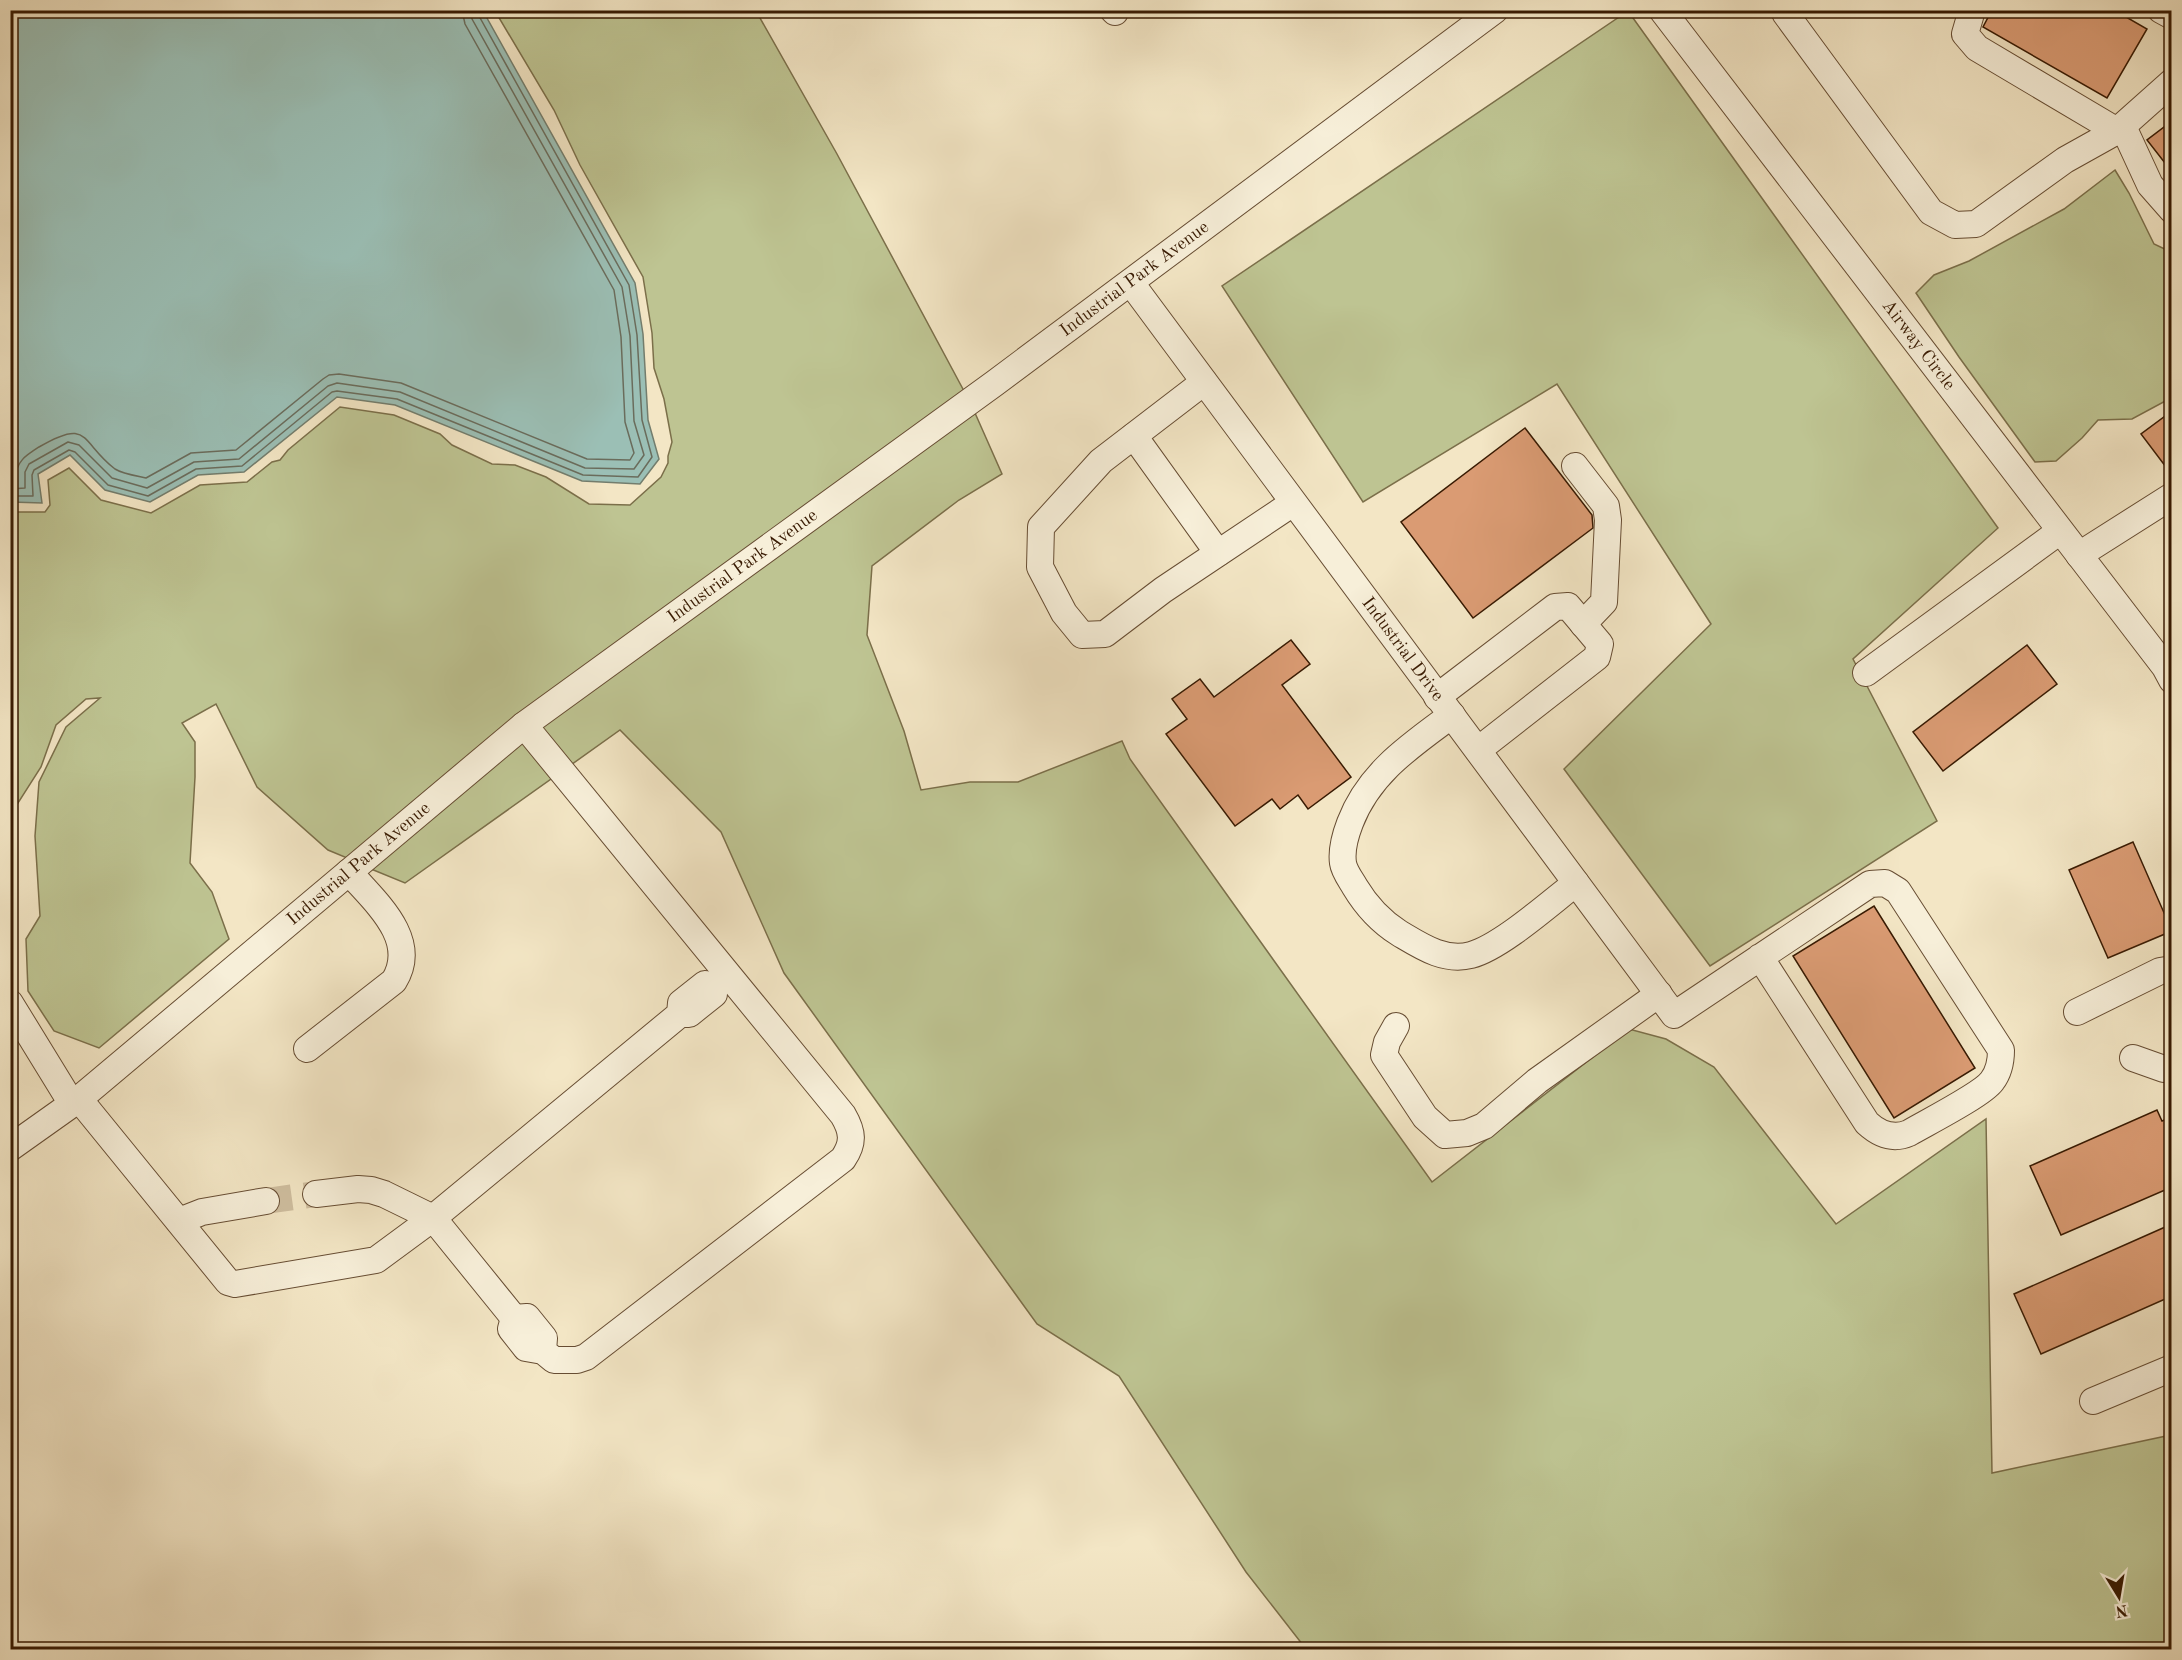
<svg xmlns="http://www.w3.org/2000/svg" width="2182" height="1660" font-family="'Old Standard TT',serif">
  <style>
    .green { fill: #bec492; stroke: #7b6f4a; stroke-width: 1.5 }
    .water { fill: #9bbfb5; stroke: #737d6d; stroke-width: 1.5 }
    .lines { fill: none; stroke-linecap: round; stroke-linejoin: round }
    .shore { stroke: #6a6c5c; stroke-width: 1.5 }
    .building { fill: #da9b73; stroke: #381a02; stroke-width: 1.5 }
    .minor-tunnel { stroke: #cebd9e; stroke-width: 26; stroke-dasharray: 26 13; stroke-linecap: butt }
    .minor-casing { stroke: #674d33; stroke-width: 28 }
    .minor { stroke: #f7efd9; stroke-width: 26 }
    .labels { text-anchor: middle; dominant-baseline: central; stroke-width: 4.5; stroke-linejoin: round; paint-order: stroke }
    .street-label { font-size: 18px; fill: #381a02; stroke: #f7efd9 }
  </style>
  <rect width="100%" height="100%" fill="#f3e6c5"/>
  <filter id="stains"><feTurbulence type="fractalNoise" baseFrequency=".00333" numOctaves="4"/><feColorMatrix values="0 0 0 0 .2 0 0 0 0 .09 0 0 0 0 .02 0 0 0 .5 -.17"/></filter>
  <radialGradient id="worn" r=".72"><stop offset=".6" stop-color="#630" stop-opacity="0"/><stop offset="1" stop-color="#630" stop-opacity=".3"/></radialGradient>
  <g class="green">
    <path d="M495 11H756L837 154 964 391 347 858 328 850 257 787 216 704 182 723 195 742V777L190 863 212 892 229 939 99 1048 54 1031 28 991 26 939 40 916 35 836 39 782 66 727 100 698 86 699 56 725 41 767 11 814V512H45L50 505 48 480 69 468 101 500 151 513 200 485 247 482 272 462 280 460 288 450 340 407 394 415 440 434 452 445 492 464 515 465 546 477 589 504 630 505 661 477 668 463V456L672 442 664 399 654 368 652 333 643 277 580 165 554 110Z"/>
    <path d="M1628 11 1998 528 1853 659 1937 821 1710 966 1564 769 1711 624 1557 384 1363 502 1222 286Z"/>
    <path d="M2115 170 2129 193 2154 244 2171 252V398L2132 419 2098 420 2082 438 2056 461 2035 462 1959 357 1916 293 1934 275 1969 261 2064 209Z"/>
    <path d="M975 413 1002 474 959 500 872 566 867 635 904 731 921 790 970 782H1018L1122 741 1130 759 1432 1182 1629 1029 1666 1039 1714 1067 1836 1224 1986 1119 1992 1473 2171 1435V1492L2165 1649H1306L1246 1572 1119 1376 1037 1324 784 973 721 832 620 730 405 883 371 869 531 735Z"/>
  </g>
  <path class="water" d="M11 10 483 11 635 283 643 334 648 420 659 459 640 484 582 481 395 405 337 397 244 472 198 475 150 502 105 490 70 455 38 474 42 503 11 502Z"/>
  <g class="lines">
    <g class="shore">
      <path d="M10 480 15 478C17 461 25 456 39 447 90 417 80 442 115 469 123 474 137 476 146 478L191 453 236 450 323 379 329 375 339 374 401 383 587 459 630 460 634 453 625 422 621 337 614 290 465 24 462 10"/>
      <path d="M10 489 25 488V472L29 464 68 442 79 445 112 478 147 488 194 462 239 459 328 386 337 383 400 392 585 468 634 469 644 455 634 421 630 336 622 287 472 19 471 10"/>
      <path d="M10 496H33L32 475 34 470 69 450 75 452 108 485 148 496 196 469 242 466 332 392 337 391 397 399 583 475 638 477 652 457 642 420 637 335 629 285 479 16 478 10"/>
    </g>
  </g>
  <g class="building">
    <path d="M1992 10H2114L2147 29 2107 98 1983 27Z"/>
    <path d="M2172 121V172L2147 140Z"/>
    <path d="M2172 411V475L2141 434Z"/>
    <path d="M1525 428 1592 515 1593 528 1473 618 1401 522Z"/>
    <path d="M1291 640 1310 664 1282 685 1351 777 1308 809 1298 795 1280 809 1272 799 1235 826 1166 734 1187 719 1172 699 1200 679 1214 697Z"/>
    <path d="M2027 645 2057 684 1943 771 1913 732Z"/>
    <path d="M2133 842 2172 931 2108 958 2069 870Z"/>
    <path d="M1874 906 1975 1068 1894 1118 1793 956Z"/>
    <path d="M2157 1110 2162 1121 2172 1117V1187L2061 1235 2030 1166Z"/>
    <path d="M2172 1224V1296L2041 1354 2014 1294Z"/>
  </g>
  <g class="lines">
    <path class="minor-tunnel" d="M266 1201 316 1194"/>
    <defs>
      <g id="minor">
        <path d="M1113 10 1115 12"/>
        <path id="s1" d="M1662 10 2165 667 2172 680"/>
        <path d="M1972 10 1965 34 1977 48 2117 131 2172 82"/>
        <path d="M2161 10 2172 16"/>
        <path d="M1785 13 1931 212 1955 225 1976 224 2065 160 2117 131 2126 133 2150 185 2172 210"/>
        <path id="s2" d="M1131 283 1674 1015 1870 884 1885 883 1898 891 2001 1050C2001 1062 1999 1072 1992 1081 1983 1094 1926 1123 1909 1133 1893 1140 1879 1134 1867 1123L1760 957"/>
        <path d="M1204 382 1101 461 1041 527 1040 567 1064 613 1082 635 1105 634 1163 590 1293 503"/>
        <path d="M1134 436 1218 553"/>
        <path d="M1575 466 1606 506 1608 520 1604 602 1583 624"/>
        <path d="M2079 555 2172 496"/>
        <path d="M1866 673 2060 531"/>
        <path d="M1437 697 1555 607 1568 606 1600 644 1597 657 1478 750"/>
        <path d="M1452 715C1410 746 1369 773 1350 823 1345 836 1341 849 1343 863 1344 871 1351 880 1355 887 1367 907 1380 921 1399 933 1421 946 1444 962 1471 955 1501 947 1550 903 1576 883"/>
        <path d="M524 725 843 1115C853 1132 854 1143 843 1159L586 1357 577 1360H554L543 1351 544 1338 527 1317 514 1318 511 1329 526 1348 543 1351"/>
        <path d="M10 1003 72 1104"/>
        <path d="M2077 1012 2160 971 2172 969"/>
        <path d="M1396 1026 1387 1042 1384 1055 1425 1117 1445 1135 1467 1133 1484 1126 1537 1081 1659 994"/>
        <path d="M307 1049 394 981C420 939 374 901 349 872"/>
        <path d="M2133 1058 2164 1069H2172"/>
        <path d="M79 1099 228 1282 235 1284 376 1260 433 1218 680 1014H689L714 994V986L705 984 681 1003 680 1014"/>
        <path id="s3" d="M10 1148 79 1099 524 725 995 383 1495 10"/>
        <path d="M316 1194 358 1189 371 1190 384 1194 433 1218 514 1318"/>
        <path d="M179 1221 202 1212 266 1201"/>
        <path d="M2093 1401 2172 1368"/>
      </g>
    </defs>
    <use href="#minor" class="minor-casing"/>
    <use href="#minor" class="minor"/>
  </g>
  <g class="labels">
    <g class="street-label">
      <text stroke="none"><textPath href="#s3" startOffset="1422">Industrial Park Avenue</textPath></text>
      <text stroke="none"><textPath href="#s1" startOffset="422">Airway Circle</textPath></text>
      <text stroke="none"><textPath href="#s3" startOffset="936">Industrial Park Avenue</textPath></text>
      <text stroke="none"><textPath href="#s2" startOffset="456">Industrial Drive</textPath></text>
      <text stroke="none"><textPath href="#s3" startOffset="450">Industrial Park Avenue</textPath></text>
    </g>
  </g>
  <rect width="2182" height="1660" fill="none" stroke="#f3e6c5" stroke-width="36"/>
  <rect x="12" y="12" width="2158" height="1636" fill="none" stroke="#381a02" stroke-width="3"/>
  <rect x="18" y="18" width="2146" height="1624" fill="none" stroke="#381a02" stroke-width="1.5"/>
  <g transform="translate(2119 1597) rotate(169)" stroke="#f7efd9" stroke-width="4.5" paint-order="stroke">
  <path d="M0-4.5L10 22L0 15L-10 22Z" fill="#381a02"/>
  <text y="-9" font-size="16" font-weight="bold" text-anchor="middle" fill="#381a02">N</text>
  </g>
  <rect width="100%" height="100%" filter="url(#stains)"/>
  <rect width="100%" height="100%" fill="url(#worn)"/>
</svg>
